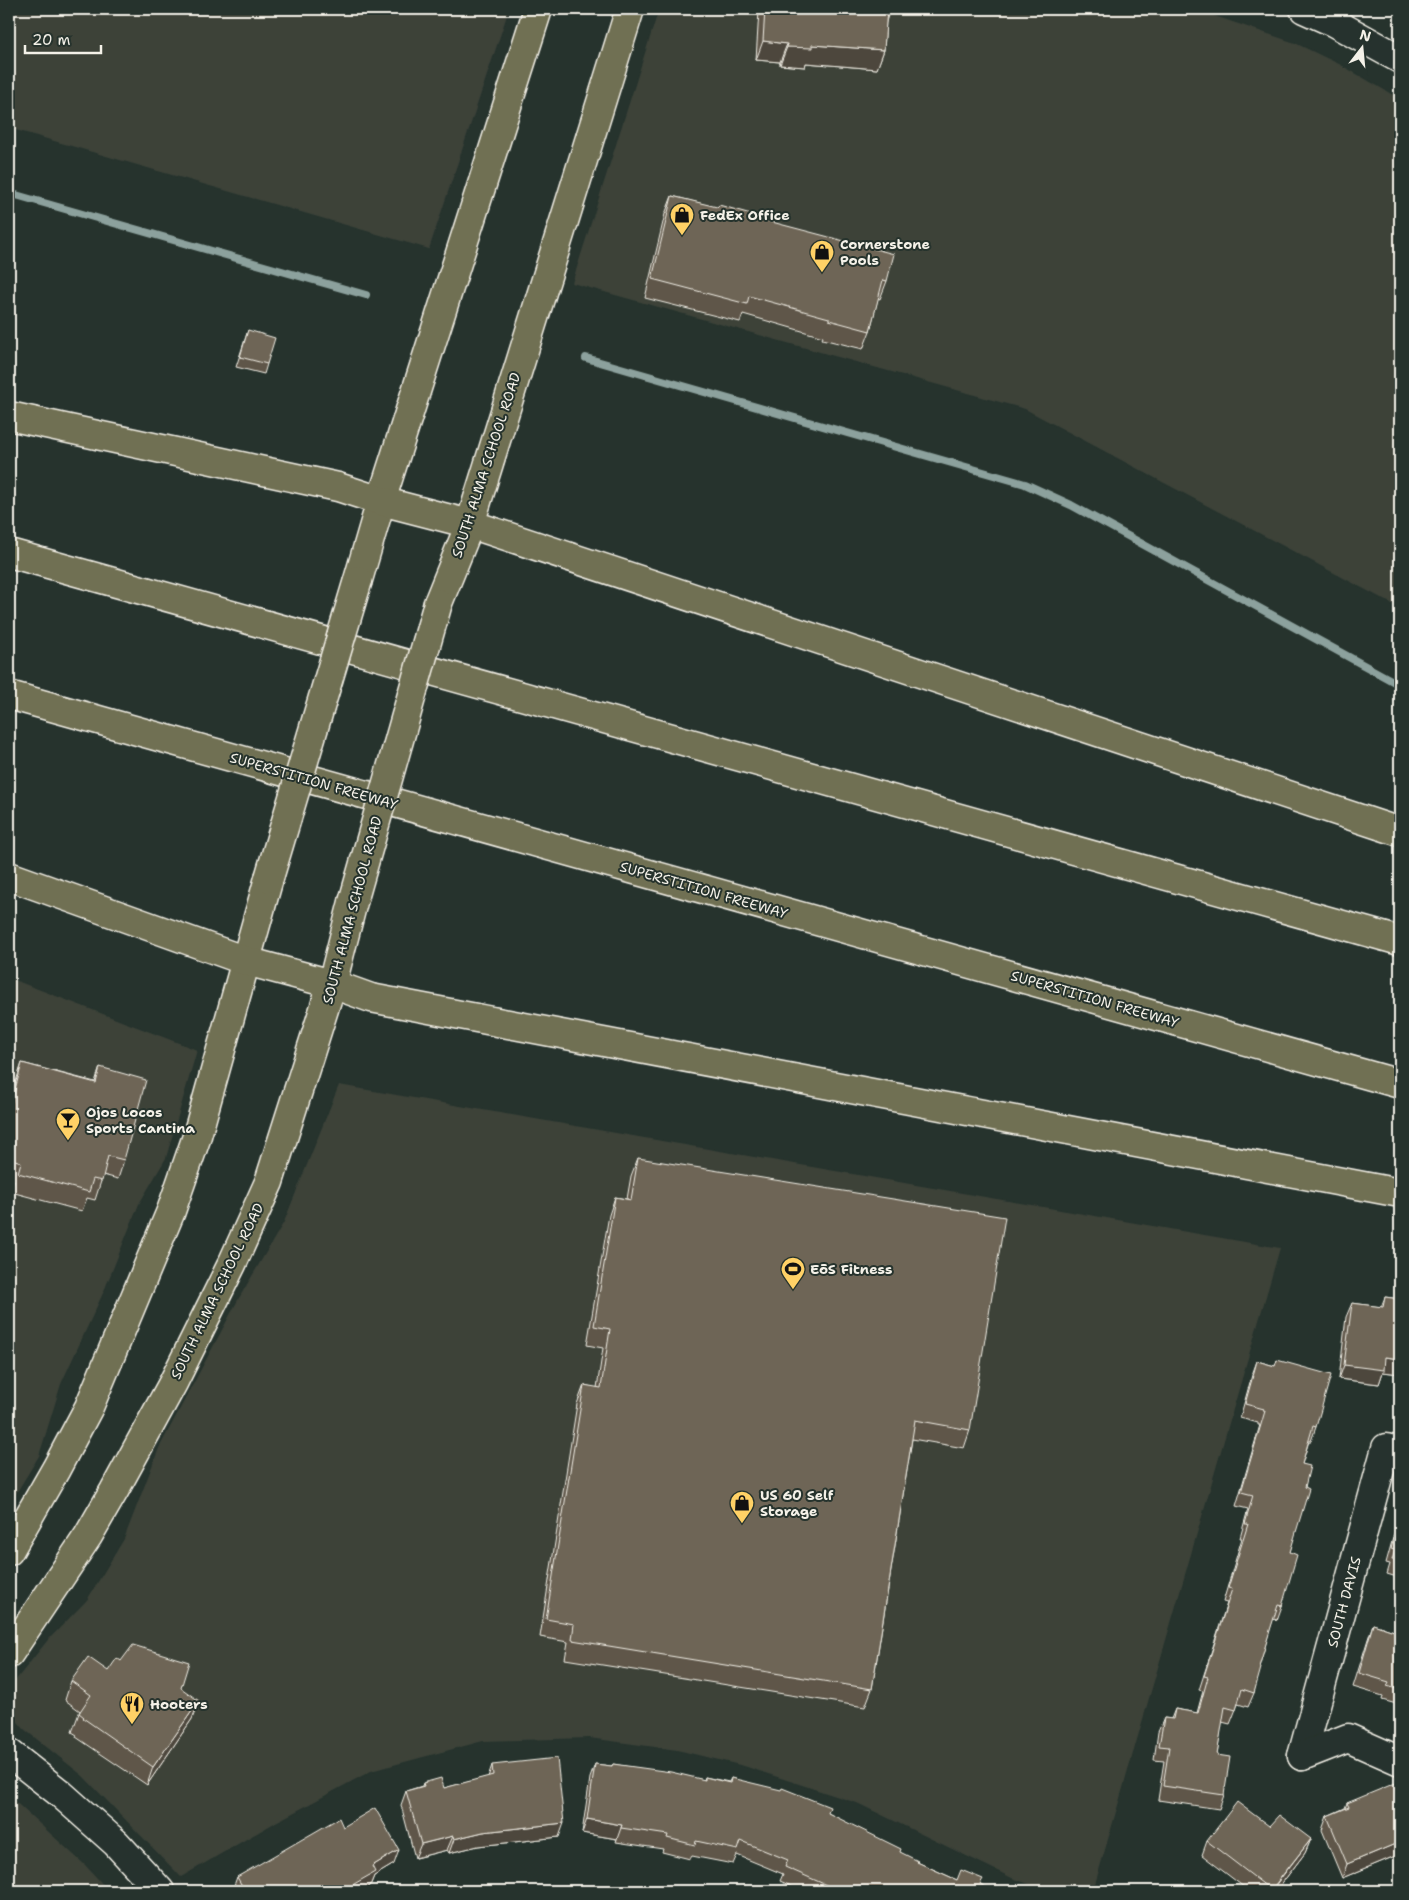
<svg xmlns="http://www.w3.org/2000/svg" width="1409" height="1900" font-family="'Shantell Sans',sans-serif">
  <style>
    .built { fill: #3c4239 }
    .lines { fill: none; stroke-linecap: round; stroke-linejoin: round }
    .stream { stroke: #8ca19d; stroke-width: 8 }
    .minor-casing { stroke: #f4f1e8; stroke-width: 31 }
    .major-casing { stroke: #f4f1e8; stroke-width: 31 }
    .highway-casing { stroke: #f4f1e8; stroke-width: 31 }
    .minor { stroke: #26332d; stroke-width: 28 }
    .major { stroke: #706f52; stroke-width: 28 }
    .highway { stroke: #706f52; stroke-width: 28 }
    .major-bridge-casing { stroke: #f4f1e8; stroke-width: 31; stroke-linecap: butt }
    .major-bridge { stroke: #706f52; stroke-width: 28 }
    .wall { fill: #5f574a; stroke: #f4f1e8 }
    .shaded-wall { fill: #4d473c; stroke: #f4f1e8 }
    .building { fill: #6e6556; stroke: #f4f1e8 }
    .labels { text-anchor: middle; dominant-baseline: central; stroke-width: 4; stroke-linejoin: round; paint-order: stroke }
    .poi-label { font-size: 14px; font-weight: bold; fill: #f4f1e8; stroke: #26332d; text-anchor: start }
    .street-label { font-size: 14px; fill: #f4f1e8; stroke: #26332d }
  </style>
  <rect width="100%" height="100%" fill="#26332d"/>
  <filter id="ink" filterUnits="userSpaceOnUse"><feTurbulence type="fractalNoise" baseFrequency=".02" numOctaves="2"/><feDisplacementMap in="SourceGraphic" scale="10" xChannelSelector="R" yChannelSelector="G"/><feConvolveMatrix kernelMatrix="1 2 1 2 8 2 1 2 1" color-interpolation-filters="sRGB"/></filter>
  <g filter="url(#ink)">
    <g class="built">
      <path d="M9 9H509L429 249 9 128Z"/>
      <path d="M659 9H1194L1295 43 1341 65 1400 99V608L1025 409 572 283Z"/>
      <path d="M9 978 197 1050 166 1158 139 1204 104 1291 61 1384 39 1456 9 1505Z"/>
      <path d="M339 1085 1280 1248 1093 1891H1048L1012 1878 857 1803 744 1766 677 1750 589 1738 483 1741 371 1771 276 1822 181 1877 83 1776 24 1729 12 1715 9 1708V1693L15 1681 47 1641 87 1600 124 1539 159 1448 239 1298 284 1222Z"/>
      <path d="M9 1796 85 1865 109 1891H9Z"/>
    </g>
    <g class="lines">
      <g class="stream">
        <path d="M9 193 366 295"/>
        <path d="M586 358 1025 484 1071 505 1400 685"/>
      </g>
      <defs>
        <g id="minor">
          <path d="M1304 9 1333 22 1400 59"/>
          <path d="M9 1753 61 1794 116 1843 160 1891"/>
          <path d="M1302 1756 1386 1448 1400 1452"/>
          <path d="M1302 1756 1348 1738 1400 1761"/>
        </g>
        <g id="major">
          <path d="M358 580 381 501 538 9"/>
          <path d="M438 603 470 524 630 9"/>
          <path d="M9 1551 56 1469 89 1407 171 1211 196 1139 269 878"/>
          <path d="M9 1654 88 1536 114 1491 173 1383 232 1264 269 1182 332 984 353 902"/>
        </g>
        <g id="highway">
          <path d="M9 416 338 487 381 501 470 524 1400 832"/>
          <path d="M9 553 1400 941"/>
          <path d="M9 695 1400 1084"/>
          <path d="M9 876 246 961 332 984 371 998 1400 1193"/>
        </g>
      </defs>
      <use href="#minor" class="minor-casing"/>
      <use href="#major" class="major-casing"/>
      <use href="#highway" class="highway-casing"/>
      <use href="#minor" class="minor"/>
      <use href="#major" class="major"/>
      <use href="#highway" class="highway"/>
      <defs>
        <g id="major-bridge">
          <path d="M269 878 358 580"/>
          <path d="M353 902 438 603"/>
        </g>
      </defs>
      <use href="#major-bridge" class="major-bridge-casing"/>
      <use href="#major-bridge" class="major-bridge"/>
    </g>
    <g class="wall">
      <path d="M751 9H890L886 20 884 50 877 69 806 63 805 67 780 65V62L756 60 759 10H751Z"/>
      <path d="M672 196 768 221 887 281 880 299 878 298 870 331 863 349 822 339 823 337 743 314 740 322 645 298 665 214Z"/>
      <path d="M248 330 267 364 264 374 236 367Z"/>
      <path d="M22 1063 95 1082 100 1067 124 1160 118 1179 103 1175 95 1200 87 1198 82 1211 11 1192 14 1180 9 1179V1107L16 1081Z"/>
      <path d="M638 1158 970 1430 964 1448 912 1439 872 1689 865 1707 565 1659 568 1642 540 1637 577 1404 584 1385 597 1388 603 1348 587 1345 609 1215 615 1197 627 1199 631 1176Z"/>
      <path d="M1385 1297 1400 1299V1374L1383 1372 1379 1384 1339 1379 1346 1317 1352 1303 1381 1307Z"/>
      <path d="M1277 1360 1316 1427 1311 1441H1309L1302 1464 1305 1487 1290 1552 1282 1606 1277 1620 1273 1619 1259 1667 1254 1693 1248 1707 1238 1704 1230 1724 1222 1722 1217 1755 1224 1795 1219 1809 1158 1800 1164 1761 1154 1760 1158 1732 1164 1718 1171 1719 1175 1709 1197 1713 1203 1691 1199 1690 1227 1603 1223 1602 1242 1538H1240L1248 1509 1236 1506 1260 1425H1258V1423L1240 1418 1252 1375 1257 1361 1275 1366Z"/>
      <path d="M1400 1512V1578L1387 1574 1390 1564 1386 1563Z"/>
      <path d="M1373 1624 1400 1633V1705L1382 1700 1383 1696 1353 1687 1368 1639Z"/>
      <path d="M121 1661 181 1688 192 1719 147 1785 76 1737 77 1735 72 1732 79 1713 80 1711 65 1700 71 1681 108 1671Z"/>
      <path d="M595 1764 611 1766 613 1764 704 1780 705 1777 729 1782 731 1778 828 1813 917 1862 957 1880 981 1885 996 1891H802L780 1881 783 1874 737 1855 733 1864 692 1856 690 1859 662 1852 663 1849 616 1842 617 1839 582 1833 590 1778Z"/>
      <path d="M492 1765 559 1837 478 1846 449 1853 447 1850 415 1858 401 1805 406 1791 422 1786 423 1783 444 1788 488 1777Z"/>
      <path d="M1400 1788V1854L1342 1878 1322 1830 1327 1816 1345 1808 1347 1803Z"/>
      <path d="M1269 1826 1311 1839 1305 1853 1276 1891H1249L1202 1855 1207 1841Z"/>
      <path d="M343 1827 394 1864 374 1876 370 1886 361 1891H232L237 1877Z"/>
    </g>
    <g class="shaded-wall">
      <path d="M751 9H760L759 10H751Z"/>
      <path d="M887 9H890L884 28Z"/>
      <path d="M763 41 787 44 780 62 756 60Z"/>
      <path d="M812 45 884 50 877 69 806 63 805 67 780 65 787 47Z"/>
      <path d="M1385 1357 1400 1359V1374L1383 1372 1379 1384 1339 1379 1344 1365Z"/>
      <path d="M199 1701 192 1719 147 1785 153 1767Z"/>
      <path d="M587 1819 622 1825 617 1839 582 1833Z"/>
      <path d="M564 1823 559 1837 478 1846 449 1853 454 1839 483 1832Z"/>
      <path d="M453 1836 447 1850 415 1858 421 1844Z"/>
      <path d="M1311 1839 1305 1853 1276 1891H1271Z"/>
      <path d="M1400 1842V1854L1342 1878 1347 1864Z"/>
      <path d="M399 1850 394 1864 374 1876 370 1886 361 1891H342L372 1866Z"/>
    </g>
    <g class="building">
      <path d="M765 9H887L884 50 812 45V48L787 47V44L763 41Z"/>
      <path d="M672 196 717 207 719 205 769 219 768 221 894 254 887 281 883 280 870 331 829 320V318L749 296 747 304 652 279Z"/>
      <path d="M248 330 275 338 267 364 240 357Z"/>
      <path d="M22 1063 96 1083 100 1067 146 1080 124 1160 108 1156 102 1181 93 1179 89 1192 18 1173 21 1162 9 1158V1113Z"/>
      <path d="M638 1158 1005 1217 970 1430 915 1420 872 1689 572 1640 574 1624 546 1619 584 1385 601 1388 610 1329 594 1326 615 1197 631 1200Z"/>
      <path d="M1385 1297 1400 1299V1359L1385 1357 1384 1370 1344 1365 1352 1303 1383 1307Z"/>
      <path d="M1277 1360 1331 1375 1316 1427 1313 1426 1302 1464 1310 1466 1305 1487 1309 1489 1290 1552 1297 1555 1282 1606 1278 1605 1271 1627 1259 1667 1261 1668 1254 1693 1242 1689 1236 1710 1225 1707 1217 1755 1230 1757 1224 1795 1163 1786 1169 1747 1159 1746 1164 1718 1173 1719 1175 1709 1198 1713 1208 1677 1204 1676 1232 1589 1228 1588 1248 1524H1245L1253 1495 1241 1492 1265 1411H1263L1264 1409 1245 1404 1257 1361 1275 1366Z"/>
      <path d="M1400 1516V1562L1392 1560 1395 1550 1391 1549Z"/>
      <path d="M1373 1624 1400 1633V1690L1387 1686 1389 1682 1359 1673Z"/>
      <path d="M133 1645 189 1662 181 1688 199 1701 153 1767 83 1718 84 1717 79 1713 91 1695 71 1681 88 1657 108 1671 117 1658 121 1661Z"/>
      <path d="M557 1758 564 1823 483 1832 454 1839 453 1836 421 1844 406 1791 424 1786 423 1783 441 1778 444 1788 493 1775 492 1765Z"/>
      <path d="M595 1764 612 1766 613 1764 671 1772 705 1780V1777L730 1783 731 1778 781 1790 782 1788 830 1807 828 1813 901 1849 900 1852 918 1861 917 1862 957 1880 961 1870 983 1879 980 1884 996 1891H840L785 1867 788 1860 741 1841 738 1850 696 1841 695 1845 667 1838 668 1835 621 1828 622 1825 587 1819Z"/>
      <path d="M1398 1782 1400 1788V1842L1347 1864 1327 1816 1349 1807 1347 1803Z"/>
      <path d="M1237 1802 1269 1826 1279 1815 1311 1839 1271 1890 1207 1841Z"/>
      <path d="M375 1808 399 1850 372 1866 375 1872 342 1891H245L237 1877 339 1818 343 1827Z"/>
    </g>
  </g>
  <defs>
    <symbol id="shop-pin" viewBox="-11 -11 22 30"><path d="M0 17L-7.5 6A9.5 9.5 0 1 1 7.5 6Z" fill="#ffd166" stroke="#26332d"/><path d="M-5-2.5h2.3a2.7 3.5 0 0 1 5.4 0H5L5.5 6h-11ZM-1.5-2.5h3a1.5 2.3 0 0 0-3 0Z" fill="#111"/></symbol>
    <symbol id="bar-pin" viewBox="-11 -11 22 30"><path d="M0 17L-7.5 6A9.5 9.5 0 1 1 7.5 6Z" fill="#ffd166" stroke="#26332d"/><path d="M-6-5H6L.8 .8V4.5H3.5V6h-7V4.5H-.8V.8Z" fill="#111"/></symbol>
    <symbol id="stadium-pin" viewBox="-11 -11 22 30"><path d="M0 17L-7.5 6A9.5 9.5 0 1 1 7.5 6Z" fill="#ffd166" stroke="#26332d"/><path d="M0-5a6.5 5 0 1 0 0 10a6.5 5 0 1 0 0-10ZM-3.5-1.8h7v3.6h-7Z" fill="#111"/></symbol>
    <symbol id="restaurant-pin" viewBox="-11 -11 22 30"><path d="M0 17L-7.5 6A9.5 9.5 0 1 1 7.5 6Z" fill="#ffd166" stroke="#26332d"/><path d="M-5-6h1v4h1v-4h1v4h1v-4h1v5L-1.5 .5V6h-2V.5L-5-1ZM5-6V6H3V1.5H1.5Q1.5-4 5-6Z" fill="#111"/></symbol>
  </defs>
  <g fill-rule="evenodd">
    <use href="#shop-pin" x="668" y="201" width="28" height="38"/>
    <use href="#shop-pin" x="808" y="238" width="28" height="38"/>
    <use href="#bar-pin" x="54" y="1106" width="28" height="38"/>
    <use href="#stadium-pin" x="779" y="1255" width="28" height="38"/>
    <use href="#shop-pin" x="728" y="1489" width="28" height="38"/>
    <use href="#restaurant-pin" x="118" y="1690" width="28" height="38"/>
  </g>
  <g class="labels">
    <g class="poi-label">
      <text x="700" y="215">FedEx Office</text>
      <text x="840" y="244">Cornerstone<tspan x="840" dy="16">Pools</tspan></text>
      <text x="86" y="1112">Ojos Locos<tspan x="86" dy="16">Sports Cantina</tspan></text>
      <text x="810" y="1269">EōS Fitness</text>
      <text x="760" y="1495">US 60 Self<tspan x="760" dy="16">Storage</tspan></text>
      <text x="150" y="1704">Hooters</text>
    </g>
    <g class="street-label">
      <text transform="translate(486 465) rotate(-72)">SOUTH ALMA SCHOOL ROAD</text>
      <text transform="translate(314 781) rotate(16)">SUPERSTITION FREEWAY</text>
      <text transform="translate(704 890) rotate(16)">SUPERSTITION FREEWAY</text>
      <text transform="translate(352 910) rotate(-75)">SOUTH ALMA SCHOOL ROAD</text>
      <text transform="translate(1095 999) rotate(16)">SUPERSTITION FREEWAY</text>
      <text transform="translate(217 1291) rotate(-64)">SOUTH ALMA SCHOOL ROAD</text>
      <text transform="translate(1344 1602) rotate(-75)">SOUTH DAVIS</text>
    </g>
  </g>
  <rect width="1409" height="1900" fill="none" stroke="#26332d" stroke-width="30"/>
  <rect x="15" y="15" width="1379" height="1870" fill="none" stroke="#f4f1e8" stroke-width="2" filter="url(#ink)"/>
  <g transform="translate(1362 48) rotate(16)" stroke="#26332d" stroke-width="4" paint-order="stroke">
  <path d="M0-4L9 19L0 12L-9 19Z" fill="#f4f1e8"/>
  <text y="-8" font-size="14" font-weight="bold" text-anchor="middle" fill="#f4f1e8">N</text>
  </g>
  <path d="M25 45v8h76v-8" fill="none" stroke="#f4f1e8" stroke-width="2.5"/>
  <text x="32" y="45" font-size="15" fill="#f4f1e8" stroke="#26332d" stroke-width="4" paint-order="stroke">20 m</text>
</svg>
